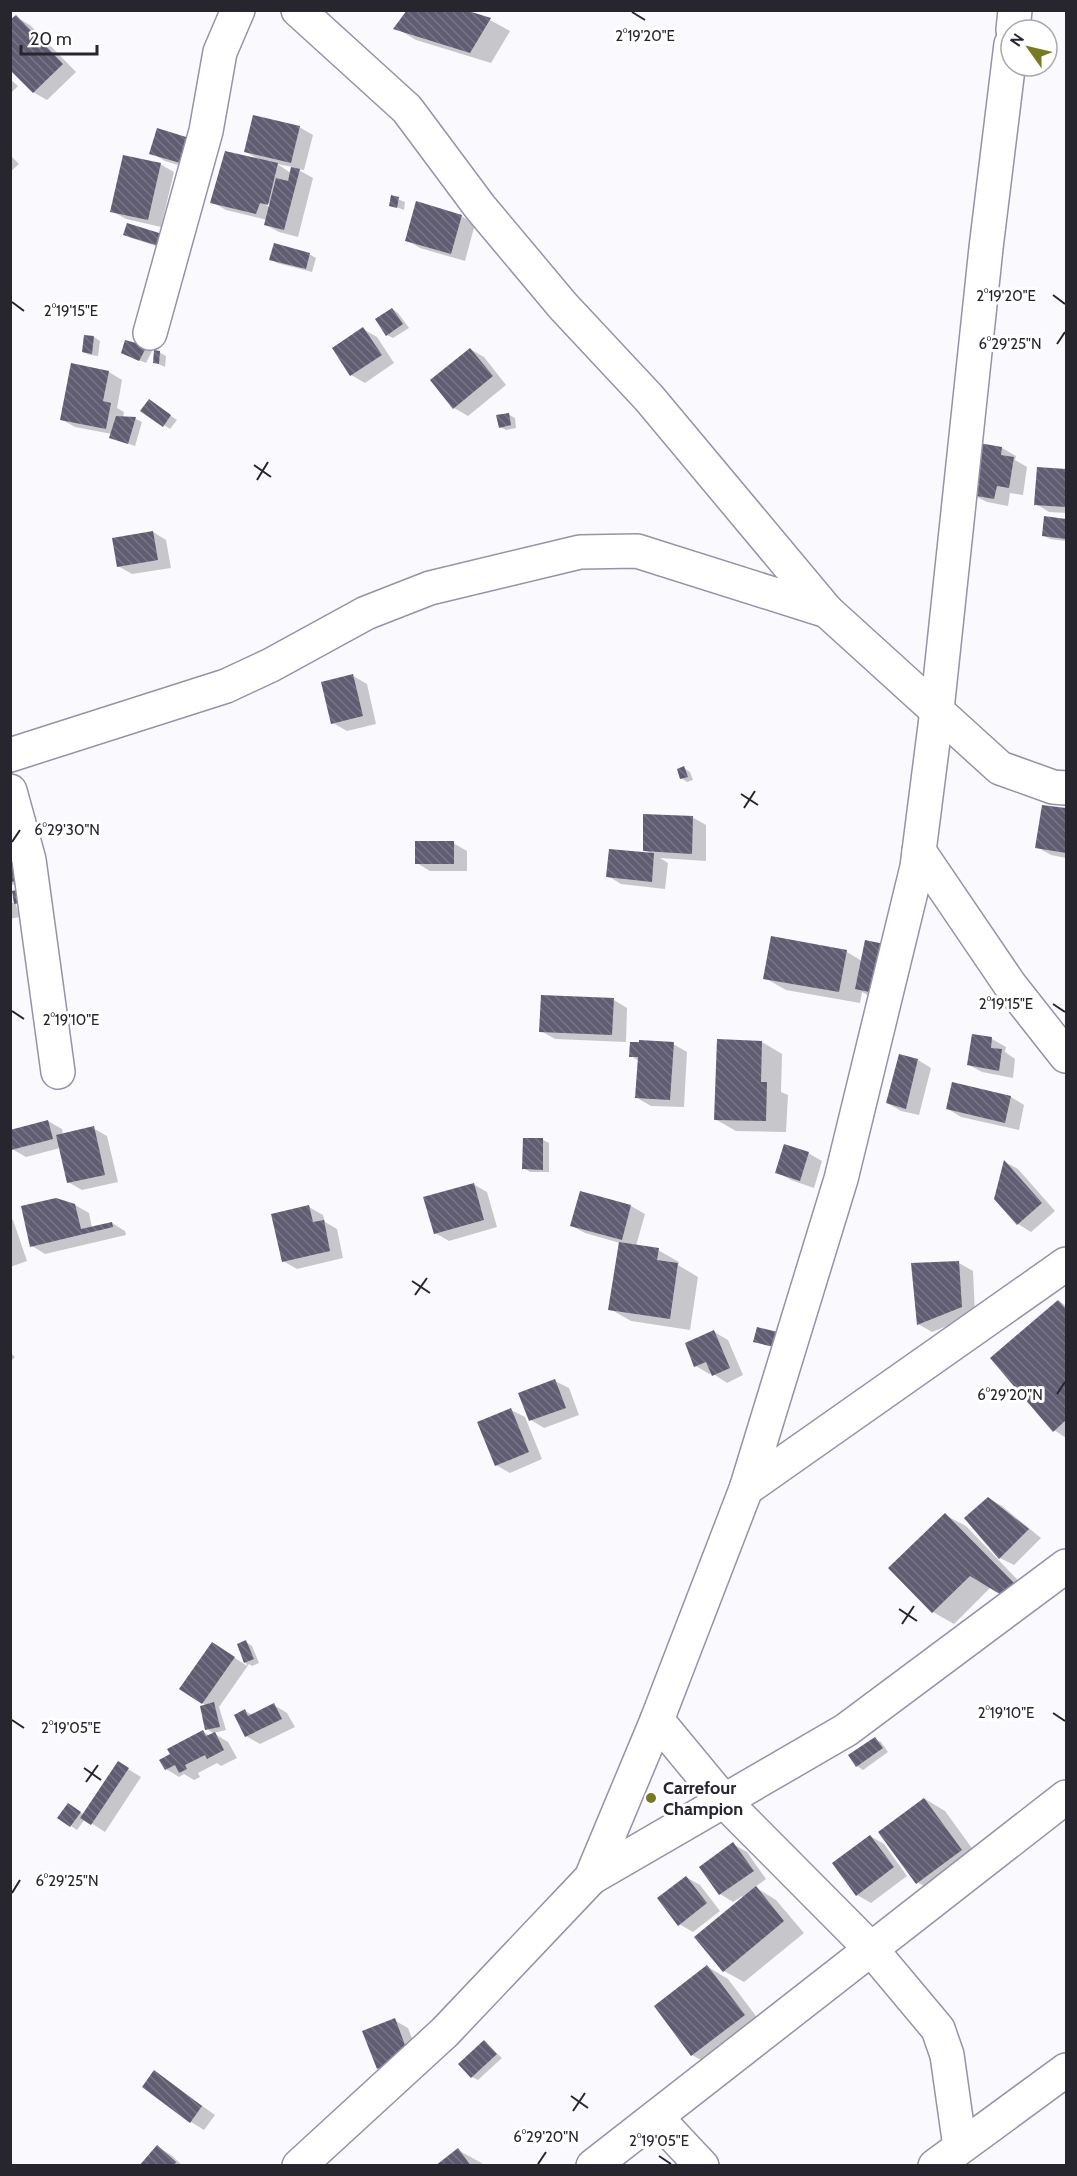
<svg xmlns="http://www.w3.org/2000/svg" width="1077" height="2176" font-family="Cabin,sans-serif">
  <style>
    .shadow { fill: #0003; fill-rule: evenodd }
    .building { fill: url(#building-back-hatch) }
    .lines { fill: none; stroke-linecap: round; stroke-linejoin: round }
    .minor-casing { stroke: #9592a9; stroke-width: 36 }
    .minor { stroke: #fff; stroke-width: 33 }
    .ticks { fill: none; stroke: #27262f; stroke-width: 2 }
    .poi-dot { fill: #777a22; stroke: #fff; stroke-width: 2 }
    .labels { text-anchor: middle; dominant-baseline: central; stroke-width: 6; stroke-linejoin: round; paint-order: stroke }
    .poi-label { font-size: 18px; font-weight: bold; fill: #27262f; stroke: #fff; text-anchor: start }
    .ticks-label { font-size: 15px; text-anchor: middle; fill: #27262f; stroke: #fff; stroke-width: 6; stroke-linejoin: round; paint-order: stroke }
  </style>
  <defs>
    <pattern id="building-back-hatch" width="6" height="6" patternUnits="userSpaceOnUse" patternTransform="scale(1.5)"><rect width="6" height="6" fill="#605d72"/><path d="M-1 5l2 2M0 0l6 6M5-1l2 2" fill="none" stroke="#787586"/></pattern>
  </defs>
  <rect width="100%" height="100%" fill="#f9f9fe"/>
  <g class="shadow">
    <path d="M460 10 490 20 510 31 491 63 416 40 396 28Z"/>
    <path d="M16 17 30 25 76 72 47 100 33 92Z"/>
    <path d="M10 79 18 86 10 94Z"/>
    <path d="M299 127 313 135 304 170 297 169 313 178 298 237 279 232 266 225 267 220 226 210 212 202 260 160 246 152ZM277 164 293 167 291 173ZM262 200 271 204V208L261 202Z"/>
    <path d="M212 150 205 173 165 161 151 153Z"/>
    <path d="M10 155 19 164 10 172Z"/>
    <path d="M160 164 174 172 161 227 126 219 112 211Z"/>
    <path d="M392 197 405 202 404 210 391 205Z"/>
    <path d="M461 216 475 224 465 261 420 248 407 240Z"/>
    <path d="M128 225 175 252 131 238 125 235Z"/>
    <path d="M309 254 316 258 312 272 277 263 271 259Z"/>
    <path d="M392 309 398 313 409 328 393 338 387 335Z"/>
    <path d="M363 329 377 337 394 363 365 383 351 375Z"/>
    <path d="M94 337 100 341 98 356 90 355 83 352Z"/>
    <path d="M146 347 152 351 146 363 129 356Z"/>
    <path d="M470 349 484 357 506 385 468 416 454 408Z"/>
    <path d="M159 352 166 356 165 367 154 362Z"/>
    <path d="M109 372 122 380 117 408 124 412 123 418 136 419 142 422 135 446 118 440 112 434 75 427 61 419Z"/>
    <path d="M155 405 177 420 170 429 164 425Z"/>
    <path d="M508 414 515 418 516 428 506 430 500 427Z"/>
    <path d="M981 445 1002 448 1016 456 1015 460 1027 467 1023 495 1010 493 1008 506 987 502 973 495Z"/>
    <path d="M1038 469 1066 470V513L1049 512 1036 504Z"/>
    <path d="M1045 518 1066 520V541L1050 539 1043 535Z"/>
    <path d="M153 532 166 540 171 568 132 574 118 566Z"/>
    <path d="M353 676 367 684 376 724 347 731 333 723Z"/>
    <path d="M684 768 690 772 693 780 687 782 681 778Z"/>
    <path d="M1043 807 1066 810V858L1051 855 1037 847Z"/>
    <path d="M10 810 24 884 10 885Z"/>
    <path d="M692 817 706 825V861L660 858 668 863 665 889 621 884 608 876 653 855 645 850Z"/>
    <path d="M453 843 467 851V871H430L417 863Z"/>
    <path d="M10 902 16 904 19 917 10 919Z"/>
    <path d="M866 942 870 996 862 992 860 1003 786 990 765 978 847 952 862 961Z"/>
    <path d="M614 1000 627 1008 626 1042 555 1039 541 1031Z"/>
    <path d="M973 1036 992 1039 1006 1047 1005 1052 1015 1059 1013 1078 982 1072 969 1065Z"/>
    <path d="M762 1042 782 1054 781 1092 788 1095 786 1132 736 1131 715 1119Z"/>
    <path d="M673 1044 687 1052 684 1107 651 1106 637 1098 639 1061 631 1056Z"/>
    <path d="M918 1060 931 1068 919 1115 901 1111 887 1103Z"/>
    <path d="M1011 1097 1024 1105 1019 1130 961 1117 948 1109Z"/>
    <path d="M48 1121 62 1129 63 1135 93 1128 107 1136 118 1182 82 1190 68 1182 60 1148 26 1157 12 1149 10 1131Z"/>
    <path d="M543 1140 549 1143V1172H530L524 1168Z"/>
    <path d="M808 1153 822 1161 814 1188 791 1180 777 1172Z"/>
    <path d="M1005 1162 1018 1169 1055 1211 1031 1232 1018 1224Z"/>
    <path d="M473 1184 487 1192 497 1227 449 1241 435 1233Z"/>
    <path d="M581 1193 631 1206 645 1214 636 1246 658 1250 679 1262 678 1265 698 1277 690 1330 631 1321 610 1309 620 1243 585 1233 572 1226Z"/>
    <path d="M75 1205 89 1213 92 1228 112 1223 125 1231 126 1235 45 1254 32 1246Z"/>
    <path d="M309 1207 323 1215 325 1222 337 1229 343 1258 297 1269 283 1261Z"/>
    <path d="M10 1219 13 1220 27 1261 10 1267Z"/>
    <path d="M959 1263 973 1271 975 1315 932 1332 918 1324Z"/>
    <path d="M1059 1301 1066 1306V1438L1054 1430Z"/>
    <path d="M714 1332 728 1340 743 1375 727 1383 712 1373 709 1374 696 1366Z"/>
    <path d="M10 1352 15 1357 10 1362Z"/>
    <path d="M555 1381 569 1388 579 1415 544 1428 531 1420Z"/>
    <path d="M511 1410 525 1417 542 1459 510 1473 496 1465Z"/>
    <path d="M988 1498 1002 1506 1041 1538 1014 1565 1000 1558Z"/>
    <path d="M945 1515 966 1526 1034 1597 991 1587 954 1624 933 1612Z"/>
    <path d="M246 1642 252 1646 259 1663 252 1666 249 1664 219 1707 226 1730 213 1733 228 1742 237 1758 221 1766 217 1763 198 1773 200 1777 194 1780 184 1774 179 1777 166 1769 203 1732 210 1736 214 1734 207 1729V1706L181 1689 226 1652 247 1666 239 1645Z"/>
    <path d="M274 1705 287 1713 295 1727 260 1744 246 1736 245 1711 253 1715Z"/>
    <path d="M875 1739 881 1742 888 1752 863 1770 857 1766Z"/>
    <path d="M118 1763 141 1777 105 1832 85 1819 77 1830 59 1818 74 1808 84 1815Z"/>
    <path d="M925 1799 945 1811 982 1862 938 1894 917 1882Z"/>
    <path d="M870 1836 884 1844 907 1876 871 1903 857 1895Z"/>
    <path d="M733 1844 747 1852 766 1879 755 1887 776 1900 804 1933 744 1982 724 1971 743 1898 742 1896 733 1902 720 1894Z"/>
    <path d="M686 1877 700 1885 720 1911 693 1932 679 1924Z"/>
    <path d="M708 1967 728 1979 765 2028 713 2067 692 2055 656 2006Z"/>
    <path d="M394 2020 408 2028 422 2064 392 2076 378 2068Z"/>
    <path d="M484 2042 502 2058 478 2080 472 2077Z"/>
    <path d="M155 2072 215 2115 204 2130 191 2122 144 2087Z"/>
    <path d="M158 2147 171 2155 183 2166H141Z"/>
    <path d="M458 2150 485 2165V2166H438Z"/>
  </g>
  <g class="building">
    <path d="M407 10H465L491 18 470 53 393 29Z"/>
    <path d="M16 15 63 64 33 93 10 70V20Z"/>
    <path d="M253 115 300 126 291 163 244 152Z"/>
    <path d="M157 128 199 141 191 166 149 154Z"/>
    <path d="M225 151 278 163 268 205 260 203 256 214 210 203Z"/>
    <path d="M123 155 161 163 148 220 110 212Z"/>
    <path d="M291 167 300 169 284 230 264 225 276 178 288 181Z"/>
    <path d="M391 195 399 197 397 208 389 206Z"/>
    <path d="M416 201 462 215 451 254 405 241Z"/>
    <path d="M127 223 172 237 169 249 123 235Z"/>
    <path d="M274 243 310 253 306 269 269 260Z"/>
    <path d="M392 308 403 324 386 336 375 319Z"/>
    <path d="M363 327 382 355 350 376 332 348Z"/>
    <path d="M84 335 94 336 92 354 82 352Z"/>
    <path d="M125 340 147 346 139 361 121 353Z"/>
    <path d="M470 348 493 376 453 409 430 380Z"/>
    <path d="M154 350 160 351 159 364 153 363Z"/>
    <path d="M71 363 109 371 103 401 111 403 106 429 60 420Z"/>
    <path d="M149 399 171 415 163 427 140 411Z"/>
    <path d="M509 413 511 425 499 428 496 415Z"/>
    <path d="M116 416 136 417 128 444 109 438Z"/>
    <path d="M979 443 1002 447 1001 455 1014 457 1009 488 997 486 994 499 971 495Z"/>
    <path d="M1037 467 1066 469V507L1034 505Z"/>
    <path d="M1044 516 1066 519V539L1042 536Z"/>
    <path d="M153 531 158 560 117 567 112 538Z"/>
    <path d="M353 674 363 716 331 724 321 682Z"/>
    <path d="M684 766 688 777 680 779 677 769Z"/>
    <path d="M1042 805 1066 808V853L1035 848Z"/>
    <path d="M643 814 693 816 692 854 643 851Z"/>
    <rect x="415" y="841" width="39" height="23"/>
    <path d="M609 849 654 853 652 882 606 877Z"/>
    <path d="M17 860 19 881 10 882V861Z"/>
    <path d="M25 888 27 902 14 904 12 891Z"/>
    <path d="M771 936 847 950 839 992 763 979Z"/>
    <path d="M865 940 889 945 878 994 855 989Z"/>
    <path d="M541 995 614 998 612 1035 539 1032Z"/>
    <path d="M972 1034 992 1037 991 1048 1002 1049 999 1071 967 1065Z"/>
    <path d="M717 1039 762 1041 761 1082H767L766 1121 714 1120Z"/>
    <path d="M639 1040 674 1042 670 1100 635 1098 638 1057H629L630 1042H639Z"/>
    <path d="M899 1054 918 1059 906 1109 886 1103Z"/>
    <path d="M952 1082 1011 1096 1005 1123 946 1109Z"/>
    <path d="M48 1120 53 1139 11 1150 10 1130Z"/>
    <path d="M94 1126 105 1175 67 1183 56 1135Z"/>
    <path d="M523 1138H543V1170L522 1169Z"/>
    <path d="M784 1144 809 1152 800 1181 775 1173Z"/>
    <path d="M1004 1160 1042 1203 1017 1225 994 1199Z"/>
    <path d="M474 1183 484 1220 434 1234 423 1197Z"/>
    <path d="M580 1191 631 1205 622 1240 570 1226Z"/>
    <path d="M56 1198 75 1204 81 1229 112 1222 113 1227 30 1247 21 1206Z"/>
    <path d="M309 1205 313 1222 324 1220 330 1251 282 1262 271 1214Z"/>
    <path d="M619 1242 659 1248 657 1260 678 1263 670 1319 608 1310Z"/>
    <path d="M959 1261 962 1307 917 1325 911 1263Z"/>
    <path d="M1058 1300 1066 1309V1420L1053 1432 990 1358Z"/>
    <path d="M757 1327 778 1332 774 1347 753 1342Z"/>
    <path d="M714 1330 730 1368 712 1376 706 1362 694 1367 685 1343Z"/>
    <path d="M555 1379 566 1408 529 1421 518 1393Z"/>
    <path d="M511 1408 529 1452 495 1466 477 1422Z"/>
    <path d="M988 1497 1029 1529 999 1559 964 1518Z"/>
    <path d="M945 1513 1015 1584 1003 1596 970 1576 932 1613 888 1568Z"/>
    <path d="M246 1640 254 1659 244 1663 237 1644Z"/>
    <path d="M212 1642 235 1657 202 1704 179 1689Z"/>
    <path d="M214 1702 220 1727 205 1730 200 1706Z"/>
    <path d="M274 1703 282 1719 245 1737 234 1715 245 1709 248 1716Z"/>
    <path d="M203 1730 206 1736 215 1732 224 1750 207 1759 205 1755 185 1765 187 1769 179 1773 175 1765 165 1770 159 1760 170 1754 167 1749Z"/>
    <path d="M875 1737 883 1748 856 1767 848 1755Z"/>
    <path d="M118 1761 129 1768 91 1825 80 1818Z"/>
    <path d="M924 1798 962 1850 916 1884 878 1832Z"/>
    <path d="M68 1803 81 1812 70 1827 57 1818Z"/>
    <path d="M870 1835 894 1867 856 1896 832 1863Z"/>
    <path d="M733 1842 754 1871 719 1895 699 1867Z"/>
    <path d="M686 1876 707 1903 678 1926 657 1898Z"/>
    <path d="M756 1886 784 1921 723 1972 694 1937Z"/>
    <path d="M707 1965 745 2015 691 2056 654 2006Z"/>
    <path d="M395 2018 409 2056 377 2069 362 2031Z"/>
    <path d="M484 2040 497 2054 471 2078 458 2064Z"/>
    <path d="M154 2070 202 2106 190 2123 142 2087Z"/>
    <path d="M157 2145 176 2162 174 2166H139Z"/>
    <path d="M458 2148 471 2166H435Z"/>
  </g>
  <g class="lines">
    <defs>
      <g id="minor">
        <path d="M298 10 407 109 480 207 563 306 649 398 827 611"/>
        <path d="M1013 30 1015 10"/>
        <path d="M150 333 206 131 220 52 238 10"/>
        <path d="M10 755 226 686 271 665 366 613 430 588 580 552 637 551 827 611 1000 768 1053 787 1066 788"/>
        <path d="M10 791 29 860 58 1072"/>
        <path d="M919 851 1010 985 1066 1056"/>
        <path d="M746 1489 1066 1264"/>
        <path d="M657 1720 724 1801 871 1949 938 2029 947 2055 960 2147"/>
        <path d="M591 1878 846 1730 1066 1566"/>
        <path d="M656 2117 702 2166"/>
        <path d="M299 2166 445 2032 591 1878 657 1720 746 1489 841 1179 917 867 937 710 986 248 1011 44"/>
        <path d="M593 2166 1066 1797"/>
        <path d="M935 2166 1066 2070"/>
      </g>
    </defs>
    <use href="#minor" class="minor-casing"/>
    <use href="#minor" class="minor"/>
  </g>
  <path class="ticks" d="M632 12 645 20M1053 295 1065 304M12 302 24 311M1057 344 1065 332M254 465 271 477M257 480 268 462M741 794 758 805M744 808 755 791M12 842 20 830M1053 1004 1065 1012M12 1011 24 1019M412 1281 430 1293M415 1295 427 1278M1057 1394 1065 1382M899 1609 917 1621M902 1624 914 1606M1053 1713 1065 1721M12 1720 24 1728M84 1768 101 1780M86 1782 98 1765M12 1893 20 1880M571 2096 588 2108M573 2111 585 2093M659 2156 671 2164M538 2164 546 2152"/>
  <circle class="poi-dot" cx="651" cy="1798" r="6"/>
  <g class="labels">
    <g class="poi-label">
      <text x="663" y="1788">Carrefour<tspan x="663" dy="21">Champion</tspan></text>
    </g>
  </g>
  <g class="ticks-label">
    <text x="645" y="41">2°19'20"E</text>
    <text x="1006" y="301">2°19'20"E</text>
    <text x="71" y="316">2°19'15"E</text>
    <text x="1010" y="349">6°29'25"N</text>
    <text x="67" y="835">6°29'30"N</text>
    <text x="1006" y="1009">2°19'15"E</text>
    <text x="71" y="1025">2°19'10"E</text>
    <text x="1010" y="1400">6°29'20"N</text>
    <text x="1006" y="1718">2°19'10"E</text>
    <text x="71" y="1733">2°19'05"E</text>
    <text x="67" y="1886">6°29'25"N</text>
    <text x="546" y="2142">6°29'20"N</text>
    <text x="659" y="2146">2°19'05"E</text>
  </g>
  <rect width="1077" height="2176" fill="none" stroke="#27262f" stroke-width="24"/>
  <g transform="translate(1029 48) rotate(304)"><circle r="28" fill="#ffffff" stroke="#a9a8ac" stroke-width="1.5"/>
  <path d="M0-4.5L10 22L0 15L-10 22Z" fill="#777a22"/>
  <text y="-9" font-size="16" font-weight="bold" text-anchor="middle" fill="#27262f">N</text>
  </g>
  <path d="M21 45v9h76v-9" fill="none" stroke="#27262f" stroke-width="3"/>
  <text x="30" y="45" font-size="18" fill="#27262f" stroke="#ffffff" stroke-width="4.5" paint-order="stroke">20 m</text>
</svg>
